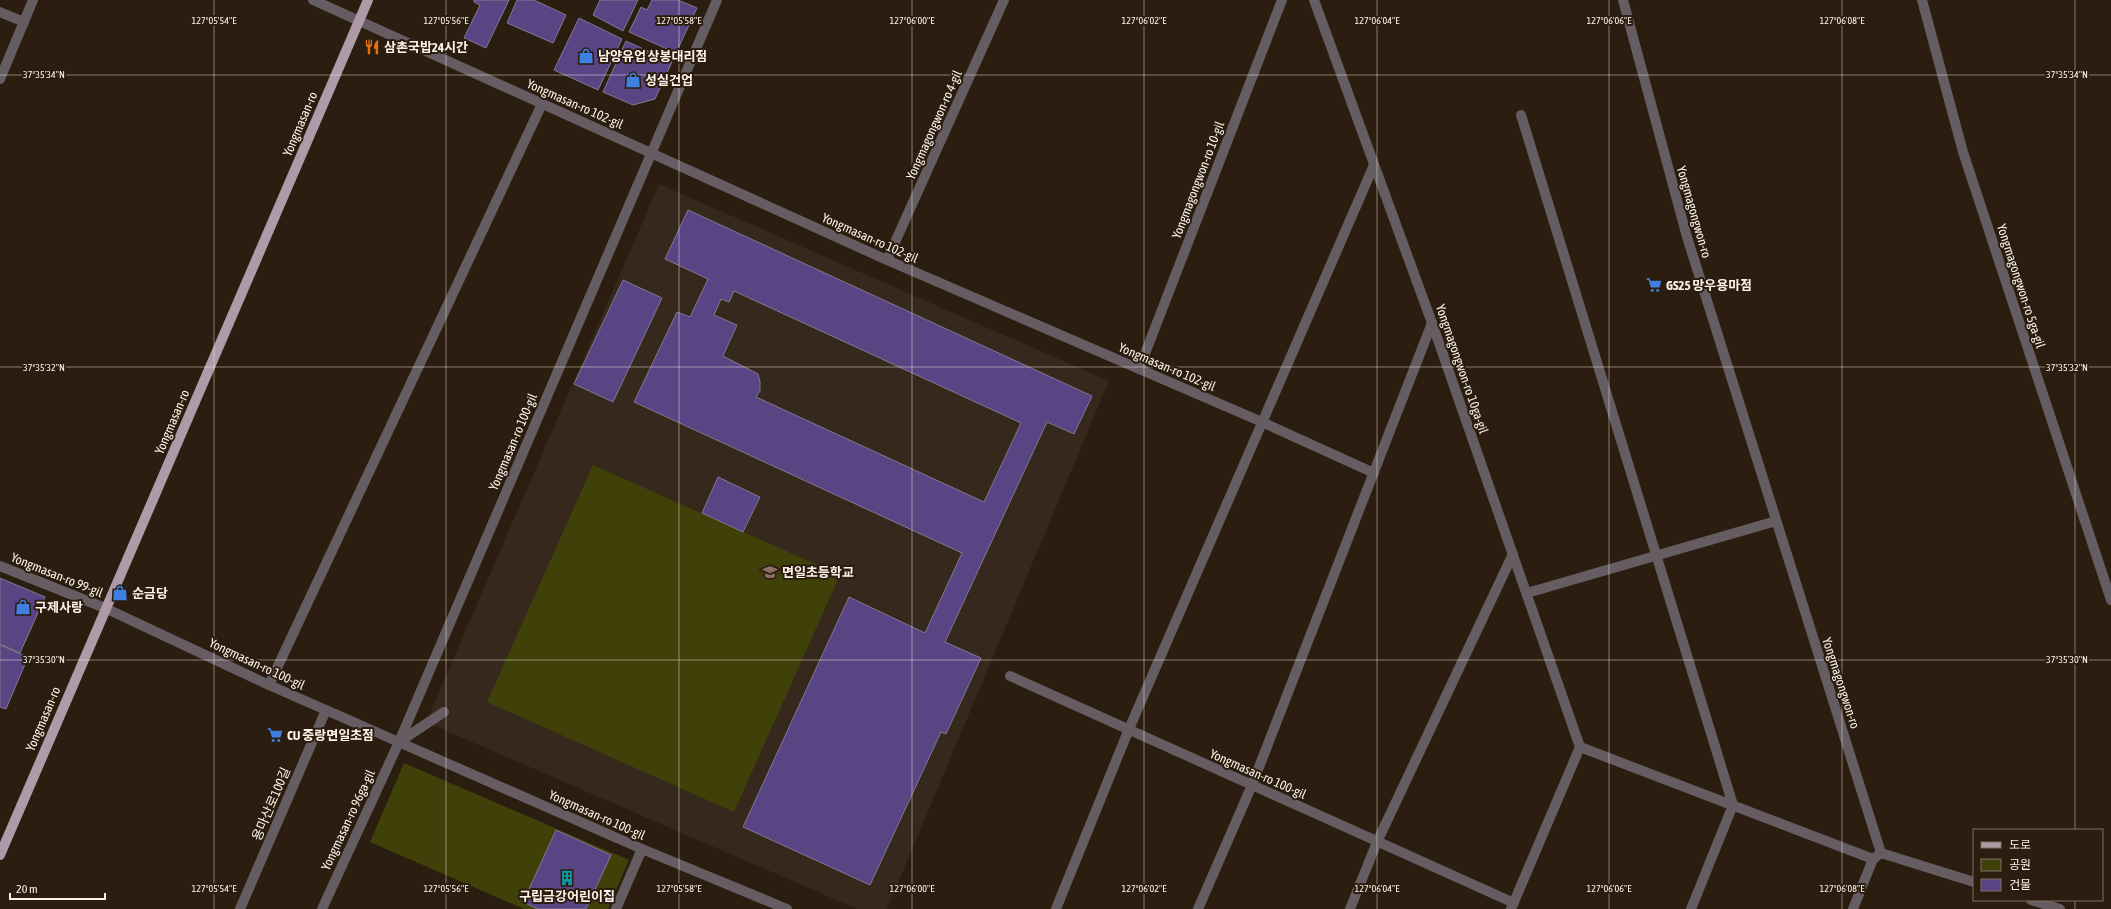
<svg xmlns="http://www.w3.org/2000/svg" width="2111" height="909" font-family="'Asap Condensed','Noto Sans KR',sans-serif">
  <style>
    .education { fill: #36281c }
    .green { fill: #3f4108 }
    .building { fill: #594584; stroke: #7f7a90; fill-rule: evenodd }
    .lines { fill: none; stroke-linecap: round; stroke-linejoin: round }
    .service { stroke: #665d63; stroke-width: 10 }
    .minor { stroke: #665d63; stroke-width: 10 }
    .tertiary { stroke: #665d63; stroke-width: 10 }
    .primary { stroke: #ae9ba7; stroke-width: 10 }
    .ticks { fill: none; stroke: #fdf3ea; stroke-width: 1; stroke-opacity: 0.45 }
    .labels { text-anchor: middle; dominant-baseline: central; stroke-width: 4; stroke-linejoin: round; paint-order: stroke }
    .poi-label { font-size: 13px; font-weight: bold; fill: #fdf3ea; stroke: #2b1d0f; text-anchor: start }
    .street-label { font-size: 13px; fill: #fdf3ea; stroke: #2b1d0f }
    .ticks-label { font-size: 10px; text-anchor: middle; fill: #fdf3ea; stroke: #2b1d0f; stroke-width: 4; stroke-linejoin: round; paint-order: stroke }
  </style>
  <rect width="100%" height="100%" fill="#2b1d0f"/>
  <path class="education" d="M659 184 1109 381 887 909H857L426 722Z"/>
  <g class="green">
    <path d="M593 465 840 575 734 812 487 702Z"/>
    <path d="M404 763 629 860 608 909H524L370 842Z"/>
  </g>
  <g class="building">
    <path d="M474 0H509L486 48 464 38 480 5 474 2Z"/>
    <path d="M517 0H534L566 15 553 43 507 23Z"/>
    <path d="M600 0H638L623 31 593 15Z"/>
    <path d="M652 0H678L697 8 676 53 629 32 641 7 647 10Z"/>
    <path d="M579 18 622 39 598 90 554 70Z"/>
    <path d="M626 41 672 62 655 99 633 105 603 92Z"/>
    <path d="M688 210 1092 396 1074 434 1047 422 945 642 981 658 946 734 941 732 870 885 743 827 849 597 925 633 962 553 634 402 677 312 690 317 708 279 665 259ZM734 291 1021 423 984 502 756 397 760 391V382L758 374 723 356 737 325 714 315 721 299 729 302Z"/>
    <path d="M623 280 662 298 613 402 574 384Z"/>
    <path d="M718 477 760 497 743 532 702 513Z"/>
    <path d="M0 578 45 597 20 653 0 644Z"/>
    <path d="M0 645 28 657 6 709 0 707Z"/>
    <path d="M556 830 611 855 586 909H538L523 902Z"/>
  </g>
  <g class="lines">
    <g class="service">
      <path d="M0 12 24 22"/>
      <path d="M399 742 444 712"/>
      <path d="M240 909 326 710"/>
    </g>
    <g class="minor">
      <path d="M313 0 887 260 1262 422 1374 473"/>
      <path d="M1314 0 1432 323 1580 747"/>
      <path d="M1922 0 1963 152 2111 600"/>
      <path d="M0 79 33 0"/>
      <path d="M1521 115 1733 805 1691 909"/>
      <path d="M887 260 1004 0"/>
      <path d="M1139 369 1282 0"/>
      <path d="M0 566 105 608 269 685 642 849 787 909"/>
      <path d="M1527 593 1776 521"/>
      <path d="M1010 676 1514 903"/>
      <path d="M269 685 542 104"/>
      <path d="M1580 747 1873 859 1881 853"/>
      <path d="M322 909 399 742 717 0"/>
      <path d="M616 909 642 849"/>
      <path d="M1056 909 1129 729 1374 165"/>
      <path d="M1198 909 1252 785 1432 323"/>
      <path d="M1350 909 1377 842 1513 554"/>
      <path d="M1511 909 1580 747"/>
      <path d="M1853 909 1873 859"/>
    </g>
    <g class="tertiary">
      <path d="M1623 0 1687 237 1881 853 1974 882"/>
      <path d="M2031 900 2060 909"/>
    </g>
    <path class="primary" d="M0 855 368 0"/>
  </g>
  <path class="ticks" d="M214 0V909M446 0V909M679 0V909M912 0V909M1144 0V909M1377 0V909M1609 0V909M1842 0V909M2075 0V830M0 75H2111M0 367H2111M0 660H2111M2075 900V909"/>
  <defs>
    <symbol id="restaurant-bare" viewBox="-9 -9 18 18"><path d="M-5-6h1v4h1v-4h1v4h1v-4h1v5L-1.5 .5V6h-2V.5L-5-1ZM5-6V6H3V1.5H1.5Q1.5-4 5-6Z" fill="#e8710a" stroke="#2b1d0f" stroke-width="2.5" paint-order="stroke"/></symbol>
    <symbol id="shop-bare" viewBox="-9 -9 18 18"><path d="M-5-2.5h2.3a2.7 3.5 0 0 1 5.4 0H5L5.5 6h-11ZM-1.5-2.5h3a1.5 2.3 0 0 0-3 0Z" fill="#3f7fe0" stroke="#2b1d0f" stroke-width="2.5" paint-order="stroke"/></symbol>
    <symbol id="supermarket-bare" viewBox="-9 -9 18 18"><path d="M-6-5.5h2.5l.6 2H6L4.5 2H-2.5L-4.4-4H-6ZM-1.5 3.2a1.3 1.3 0 1 0 .1 0ZM3 3.2a1.3 1.3 0 1 0 .1 0Z" fill="#3f7fe0" stroke="#2b1d0f" stroke-width="2.5" paint-order="stroke"/></symbol>
    <symbol id="school-bare" viewBox="-9 -9 18 18"><path d="M0-5L7-2L0 1L-7-2ZM-4 1L0 2.5L4 1V4Q0 6-4 4Z" fill="#8d6e63" stroke="#2b1d0f" stroke-width="2.5" paint-order="stroke"/></symbol>
    <symbol id="building-bare" viewBox="-9 -9 18 18"><path d="M-4-6H4V6H1V3H-1V6H-4ZM-2.5-4.3h1.7v1.8h-1.7ZM.8-4.3h1.7v1.8H.8ZM-2.5-1h1.7V.8h-1.7ZM.8-1h1.7V.8H.8Z" fill="#0f9aa8" stroke="#2b1d0f" stroke-width="2.5" paint-order="stroke"/></symbol>
  </defs>
  <g fill-rule="evenodd">
    <use href="#restaurant-bare" x="361" y="36" width="22" height="22"/>
    <use href="#shop-bare" x="575" y="45" width="22" height="22"/>
    <use href="#shop-bare" x="622" y="69" width="22" height="22"/>
    <use href="#supermarket-bare" x="1643" y="274" width="22" height="22"/>
    <use href="#school-bare" x="759" y="561" width="22" height="22"/>
    <use href="#shop-bare" x="109" y="582" width="22" height="22"/>
    <use href="#shop-bare" x="12" y="596" width="22" height="22"/>
    <use href="#supermarket-bare" x="264" y="724" width="22" height="22"/>
    <use href="#building-bare" x="556" y="867" width="22" height="22"/>
  </g>
  <g class="labels">
    <g class="poi-label">
      <text x="384" y="47">삼촌국밥24시간</text>
      <text x="598" y="56">남양유업 상봉대리점</text>
      <text x="645" y="80">성실건업</text>
      <text x="1666" y="285">GS25 망우용마점</text>
      <text x="782" y="572">면일초등학교</text>
      <text x="132" y="593">순금당</text>
      <text x="35" y="607">구제사랑</text>
      <text x="287" y="735">CU 중랑면일초점</text>
      <text x="567" y="896" text-anchor="middle">구립금강어린이집</text>
    </g>
    <g class="street-label">
      <text transform="translate(575 104) rotate(24)">Yongmasan-ro 102-gil</text>
      <text transform="translate(300 124) rotate(-67)">Yongmasan-ro</text>
      <text transform="translate(934 125) rotate(-66)">Yongmagongwon-ro 4-gil</text>
      <text transform="translate(1198 180) rotate(-69)">Yongmagongwon-ro 10-gil</text>
      <text transform="translate(1694 212) rotate(74)">Yongmagongwon-ro</text>
      <text transform="translate(870 238) rotate(24)">Yongmasan-ro 102-gil</text>
      <text transform="translate(2021 286) rotate(72)">Yongmagongwon-ro 5ga-gil</text>
      <text transform="translate(1167 367) rotate(23)">Yongmasan-ro 102-gil</text>
      <text transform="translate(1462 369) rotate(71)">Yongmagongwon-ro 10ga-gil</text>
      <text transform="translate(172 422) rotate(-67)">Yongmasan-ro</text>
      <text transform="translate(513 442) rotate(-67)">Yongmasan-ro 100-gil</text>
      <text transform="translate(57 575) rotate(22)">Yongmasan-ro 99-gil</text>
      <text transform="translate(257 664) rotate(25)">Yongmasan-ro 100-gil</text>
      <text transform="translate(1841 683) rotate(72)">Yongmagongwon-ro</text>
      <text transform="translate(43 719) rotate(-67)">Yongmasan-ro</text>
      <text transform="translate(1258 774) rotate(24)">Yongmasan-ro 100-gil</text>
      <text transform="translate(271 804) rotate(-67)">용마산로100길</text>
      <text transform="translate(597 815) rotate(24)">Yongmasan-ro 100-gil</text>
      <text transform="translate(348 820) rotate(-65)">Yongmasan-ro 96ga-gil</text>
    </g>
  </g>
  <g class="ticks-label">
    <text x="214" y="24">127°05'54"E</text>
    <text x="446" y="24">127°05'56"E</text>
    <text x="679" y="24">127°05'58"E</text>
    <text x="912" y="24">127°06'00"E</text>
    <text x="1144" y="24">127°06'02"E</text>
    <text x="1377" y="24">127°06'04"E</text>
    <text x="1609" y="24">127°06'06"E</text>
    <text x="1842" y="24">127°06'08"E</text>
    <text x="44" y="78">37°35'34"N</text>
    <text x="2067" y="78">37°35'34"N</text>
    <text x="44" y="371">37°35'32"N</text>
    <text x="2067" y="371">37°35'32"N</text>
    <text x="44" y="663">37°35'30"N</text>
    <text x="2067" y="663">37°35'30"N</text>
    <text x="214" y="892">127°05'54"E</text>
    <text x="446" y="892">127°05'56"E</text>
    <text x="679" y="892">127°05'58"E</text>
    <text x="912" y="892">127°06'00"E</text>
    <text x="1144" y="892">127°06'02"E</text>
    <text x="1377" y="892">127°06'04"E</text>
    <text x="1609" y="892">127°06'06"E</text>
    <text x="1842" y="892">127°06'08"E</text>
  </g>
  <rect x="1973" y="829" width="130" height="72" fill="#2b1d0f" stroke="#7f7367"/>
  <rect x="1981" y="842" width="20" height="6" fill="#ae9ba7" stroke="#7f7367"/>
  <text x="2009" y="849" font-size="12" fill="#fdf3ea">도로</text>
  <rect x="1981" y="859" width="20" height="12" fill="#3f4108" stroke="#7f7367"/>
  <text x="2009" y="869" font-size="12" fill="#fdf3ea">공원</text>
  <rect x="1981" y="879" width="20" height="12" fill="#594584" stroke="#7f7367"/>
  <text x="2009" y="889" font-size="12" fill="#fdf3ea">건물</text>
  <path d="M10 893v6h95v-6" fill="none" stroke="#fdf3ea" stroke-width="2"/>
  <text x="16" y="893" font-size="12" fill="#fdf3ea" stroke="#2b1d0f" stroke-width="3" paint-order="stroke">20 m</text>
</svg>
